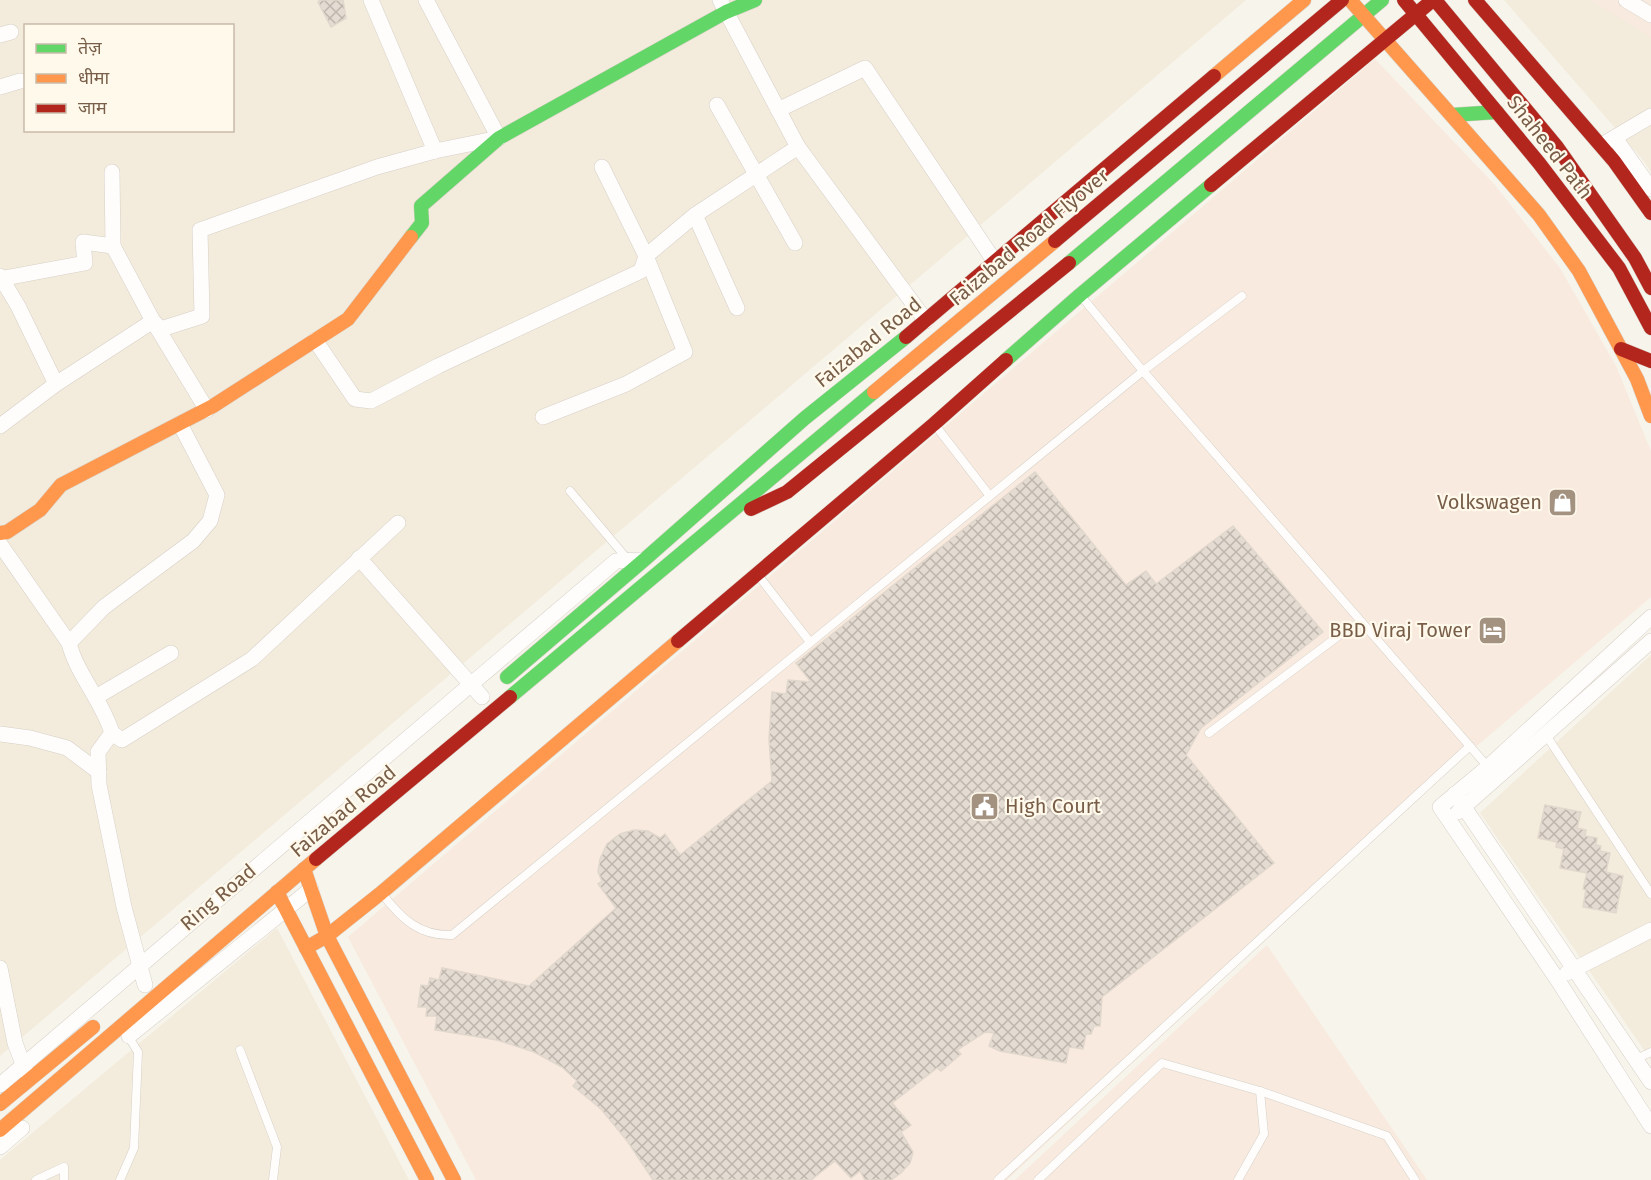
<svg xmlns="http://www.w3.org/2000/svg" width="1651" height="1180" font-family="'Fira Sans','Noto Sans Devanagari',sans-serif">
  <style>
    .residential { fill: #f3ebdb; fill-rule: evenodd }
    .commercial { fill: #f8eade }
    .building { fill: url(#building-cross-hatch); stroke: #e1d7cc; stroke-width: 1.5 }
    .lines { fill: none; stroke-linecap: round; stroke-linejoin: round }
    .lane-casing { stroke: #d6d0c7; stroke-width: 9 }
    .street-casing { stroke: #d6d0c7; stroke-width: 16 }
    .fast-casing { stroke: #d7d0c7; stroke-width: 15 }
    .slow-casing { stroke: #d7d0c7; stroke-width: 15 }
    .jam-casing { stroke: #d7d0c7; stroke-width: 15 }
    .lane { stroke: #fefdfc; stroke-width: 8 }
    .street { stroke: #fefdfc; stroke-width: 15 }
    .fast { stroke: #63d668; stroke-width: 14 }
    .slow { stroke: #ff974d; stroke-width: 14 }
    .jam { stroke: #b3261e; stroke-width: 14 }
    .labels { text-anchor: middle; dominant-baseline: central; stroke-width: 4.5; stroke-linejoin: round; paint-order: stroke }
    .street-label { font-size: 20px; fill: #785e48; stroke: #fff9ec }
    .poi-label { font-size: 20px; fill: #785e48; stroke: #fff9ec; text-anchor: end }
  </style>
  <defs>
    <pattern id="building-cross-hatch" width="8" height="8" patternUnits="userSpaceOnUse" patternTransform="scale(1.5)"><rect width="8" height="8" fill="#e4dcd2"/><path d="M0 0l8 8M0 8l8-8" fill="none" stroke="#beb6ac"/></pattern>
  </defs>
  <rect width="100%" height="100%" fill="#f7f4eb"/>
  <g class="residential">
    <path d="M0 0H1246L0 1056ZM26 26H232V130H26Z"/>
    <path d="M1504 0H1593L1651 37V172L1643 160Z"/>
    <path d="M1651 655V1060L1480 813Z"/>
    <path d="M277 928 409 1180H0V1160Z"/>
  </g>
  <g class="commercial">
    <path d="M1591 0H1651V38Z"/>
    <path d="M1375 59 1495 185 1560 268 1616 366 1651 451V597L1414 800 1007 1180H476L348 937Z"/>
    <path d="M1267 945 1427 1180H1015Z"/>
  </g>
  <g class="building">
    <path d="M320 0H343L346 18 331 27 318 2Z"/>
    <path d="M1035 472 1126 585 1146 571 1156 584 1233 526 1323 632 1201 728 1186 755 1274 863 1102 997 1100 1026H1094L1091 1034H1086L1083 1049 1069 1047 1066 1063 1000 1051 989 1046 994 1033 985 1032 957 1050 961 1054 941 1071 937 1068 892 1103 911 1125 901 1132 913 1152 910 1163 901 1173 891 1180H865L860 1171 851 1178 835 1161 811 1180H653L628 1142 601 1109 573 1086 577 1081 562 1067 534 1052 497 1040 435 1030 437 1016H426L427 1007H418L421 985 428 986 430 978 439 980 442 968 529 986 616 908 598 884 602 881 598 872 600 859 607 844 620 834 634 830 648 831 660 838 665 834 680 855 772 781 769 739 772 692 786 694 788 680 811 682 796 663Z"/>
    <path d="M1545 805 1581 812 1577 828 1586 830 1585 836 1597 838 1596 845 1601 846 1600 851 1610 853 1606 872 1623 876 1616 913 1583 907 1586 890 1583 889 1587 873 1560 868 1564 849 1556 847 1557 842 1538 838Z"/>
  </g>
  <g class="lines">
    <defs>
      <g id="lane">
        <path d="M1081 296 1143 371 1488 767"/>
        <path d="M935 425 990 496"/>
        <path d="M570 491 629 561"/>
        <path d="M758 575 810 642"/>
        <path d="M1209 733 1349 628 1362 623"/>
        <path d="M1546 735 1651 894"/>
        <path d="M383 895C402 919 419 936 452 935L1143 371 1242 296"/>
        <path d="M240 1050 277 1147 273 1180"/>
        <path d="M1636 1059 1651 1052"/>
        <path d="M36 1180 64 1167V1180"/>
        <path d="M120 1180 134 1148 138 1052 128 1036"/>
        <path d="M998 1180 1470 746"/>
        <path d="M1038 1180 1162 1063 1260 1091 1387 1136 1415 1180"/>
        <path d="M1238 1180 1264 1134 1260 1091"/>
      </g>
      <g id="street">
        <path d="M371 0 435 151"/>
        <path d="M720 0 798 147 926 321"/>
        <path d="M1626 0 1651 15"/>
        <path d="M0 35 11 32"/>
        <path d="M0 87 20 81"/>
        <path d="M717 105 795 243"/>
        <path d="M778 110 865 68 995 262"/>
        <path d="M1615 138 1651 189"/>
        <path d="M1607 142 1651 116"/>
        <path d="M112 172 113 246"/>
        <path d="M695 215 737 308"/>
        <path d="M0 276 18 306 56 384"/>
        <path d="M0 279 85 263 83 242 113 246 153 321 207 410"/>
        <path d="M315 340 355 399 371 401 438 366 641 271 646 256 602 167"/>
        <path d="M543 417 626 384 685 352 646 256 695 215 798 147"/>
        <path d="M0 426 56 384 153 321 161 329 202 316 200 230 377 167 435 151 499 138 426 0"/>
        <path d="M0 544 69 643C77 675 102 700 112 733L122 740 252 659 398 523"/>
        <path d="M359 558 482 697"/>
        <path d="M1651 617 1488 767 1440 807 1557 979 1651 1126"/>
        <path d="M69 643 104 607 193 541 210 521 217 495 180 424"/>
        <path d="M96 697 171 653"/>
        <path d="M112 733 98 752 99 785 124 907 145 985"/>
        <path d="M0 734 30 738 67 748 99 772"/>
        <path d="M1455 794 1651 1082"/>
        <path d="M1458 812 1651 641"/>
        <path d="M0 968 15 1043 26 1072"/>
        <path d="M1567 973 1651 930"/>
        <path d="M129 1036 311 889"/>
        <path d="M0 1085 616 561 641 560"/>
        <path d="M0 1147 22 1128"/>
      </g>
      <g id="fast">
        <path d="M1452 115 1497 112"/>
        <path d="M411 237 422 223 421 206 499 138 726 12 755 0"/>
        <path d="M1069 263 1382 0"/>
        <path d="M1006 360 1080 295 1211 185"/>
        <path d="M507 677 644 560 805 418 906 337"/>
        <path d="M510 697 874 392"/>
      </g>
      <g id="slow">
        <path d="M1350 0 1539 215 1579 271 1637 379 1651 416"/>
        <path d="M1214 76 1304 0"/>
        <path d="M874 392 1055 241"/>
        <path d="M0 533 7 532 40 510 61 485 213 406 348 319 411 237"/>
        <path d="M304 869 327 936 454 1180"/>
        <path d="M277 892 427 1180"/>
        <path d="M306 948 327 936 381 893 678 641"/>
        <path d="M0 1104 93 1027"/>
        <path d="M0 1130 316 859"/>
      </g>
      <g id="jam">
        <path d="M1404 0 1539 163 1619 268 1651 328"/>
        <path d="M1435 0 1557 147 1635 258 1651 288"/>
        <path d="M1475 0 1614 161 1651 213"/>
        <path d="M1211 185 1428 4"/>
        <path d="M1055 241 1342 0"/>
        <path d="M906 337 1214 76"/>
        <path d="M1621 349 1651 361"/>
        <path d="M751 509 787 492 1069 263"/>
        <path d="M678 641 934 424 1006 360"/>
        <path d="M316 859 510 697"/>
      </g>
    </defs>
    <use href="#lane" class="lane-casing"/>
    <use href="#street" class="street-casing"/>
    <use href="#fast" class="fast-casing"/>
    <use href="#slow" class="slow-casing"/>
    <use href="#jam" class="jam-casing"/>
    <use href="#lane" class="lane"/>
    <use href="#street" class="street"/>
    <use href="#fast" class="fast"/>
    <use href="#slow" class="slow"/>
    <use href="#jam" class="jam"/>
  </g>
  <defs>
    <symbol id="shop-square" viewBox="-11 -11 22 22"><rect x="-9" y="-9" width="18" height="18" rx="4" fill="#a49281" stroke="#fff9ec"/><path d="M-5-2.5h2.3a2.7 3.5 0 0 1 5.4 0H5L5.5 6h-11ZM-1.5-2.5h3a1.5 2.3 0 0 0-3 0Z" fill="#fff"/></symbol>
    <symbol id="hotel-square" viewBox="-11 -11 22 22"><rect x="-9" y="-9" width="18" height="18" rx="4" fill="#a49281" stroke="#fff9ec"/><path d="M-6-4.5h1.5V1H6V5H4.5V3h-9V5H-6ZM-4 0a1.8 1.8 0 1 1 3.6 0ZM.5 0V-2.5h3Q6-2.5 6 0Z" fill="#fff"/></symbol>
    <symbol id="civic-square" viewBox="-11 -11 22 22"><rect x="-9" y="-9" width="18" height="18" rx="4" fill="#a49281" stroke="#fff9ec"/><path d="M-.6-6.5H3V-4.5H.6V-3L4-1V1h2V6H-6V1h2V-1L-.6-3ZM-1.2 2.5V6h2.4V2.5Z" fill="#fff"/></symbol>
  </defs>
  <g fill-rule="evenodd">
    <use href="#shop-square" x="1546" y="486" width="33" height="33"/>
    <use href="#hotel-square" x="1476" y="614" width="33" height="33"/>
    <use href="#civic-square" x="968" y="790" width="33" height="33"/>
  </g>
  <g class="labels">
    <g class="street-label">
      <text transform="translate(1550 147) rotate(52)">Shaheed Path</text>
      <text transform="translate(1029 237) rotate(-40)">Faizabad Road Flyover</text>
      <text transform="translate(868 342) rotate(-39)">Faizabad Road</text>
      <text transform="translate(343 811) rotate(-40)">Faizabad Road</text>
      <text transform="translate(218 897) rotate(-40)">Ring Road</text>
    </g>
    <g class="poi-label">
      <text x="1542" y="502">Volkswagen</text>
      <text x="1471" y="630">BBD Viraj Tower</text>
      <text x="1005" y="806" text-anchor="start">High Court</text>
    </g>
  </g>
  <rect x="24" y="24" width="210" height="108" fill="#fff9ec" stroke="#c9bbaa" stroke-width="1.5"/>
  <rect x="36" y="44" width="30" height="9" fill="#63d668" stroke="#c9bbaa" stroke-width="1.5"/>
  <text x="78" y="54" font-size="18" fill="#785e48">तेज़</text>
  <rect x="36" y="74" width="30" height="9" fill="#ff974d" stroke="#c9bbaa" stroke-width="1.5"/>
  <text x="78" y="84" font-size="18" fill="#785e48">धीमा</text>
  <rect x="36" y="104" width="30" height="9" fill="#b3261e" stroke="#c9bbaa" stroke-width="1.5"/>
  <text x="78" y="114" font-size="18" fill="#785e48">जाम</text>
</svg>
